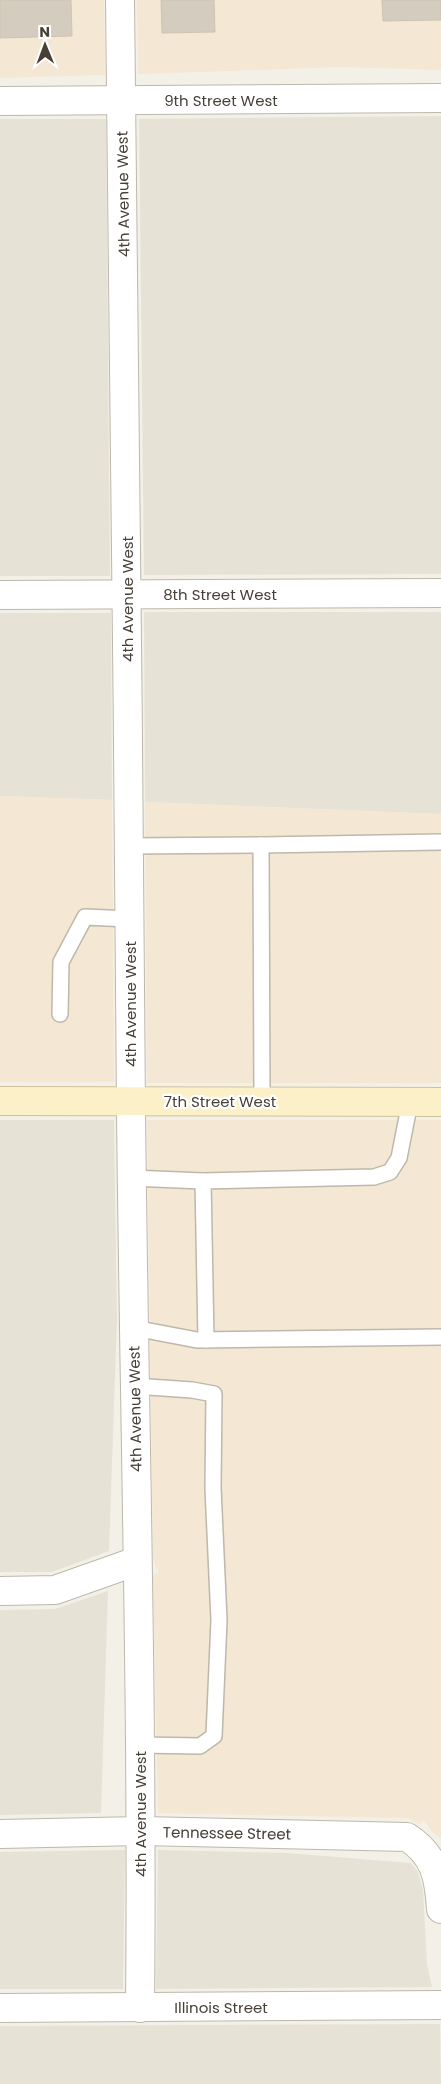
<svg xmlns="http://www.w3.org/2000/svg" width="441" height="2084" font-family="Poppins,sans-serif">
  <style>
    .residential { fill: #e7e2d6 }
    .commercial { fill: #f4e7d4 }
    .building { fill: #d4ccbe; stroke: #cfc3b1 }
    .lines { fill: none; stroke-linecap: round; stroke-linejoin: round }
    .lane-casing { stroke: #beb8ab; stroke-width: 18 }
    .street-casing { stroke: #beb8ab; stroke-width: 30 }
    .secondary-casing { stroke: #d1c399; stroke-width: 30 }
    .lane { stroke: #fff; stroke-width: 15 }
    .street { stroke: #fff; stroke-width: 28 }
    .secondary { stroke: #fcf0c9; stroke-width: 28 }
    .labels { text-anchor: middle; dominant-baseline: central; stroke-width: 4.5; stroke-linejoin: round; paint-order: stroke }
    .street-label { font-size: 15px; fill: #464037; stroke: #fff }
  </style>
  <rect width="100%" height="100%" fill="#f3f0e8"/>
  <g class="residential">
    <path d="M441 116V574L144 575 139 119Z"/>
    <path d="M0 119H106L110 576H0Z"/>
    <path d="M144 612H441V814L145 802Z"/>
    <path d="M0 613H111L112 800 0 796Z"/>
    <path d="M0 1120H114L117 1318 109 1551 52 1572H0Z"/>
    <path d="M108 1591 101 1813 0 1815V1610L55 1609Z"/>
    <path d="M125 1850 123 1989H0V1852Z"/>
    <path d="M158 1850 287 1853 411 1863 418 1872 423 1890 427 1965 432 1987 156 1989Z"/>
    <path d="M440 2024 441 2084H0V2026Z"/>
  </g>
  <g class="commercial">
    <path d="M0 0H104L105 75 0 78Z"/>
    <path d="M137 0H441V70L341 67 138 74Z"/>
    <path d="M0 796 112 800 114 1082H0Z"/>
    <path d="M145 802 441 814V1083H147Z"/>
    <path d="M147 1120H441V1838L432 1832 424 1820 419 1824 407 1818 158 1813 153 1575 158 1573 153 1558Z"/>
  </g>
  <g class="building">
    <path d="M0 0H71L72 36 0 38Z"/>
    <path d="M161 0H214L215 32 162 33Z"/>
    <path d="M382 0H441V20L383 21Z"/>
  </g>
  <g class="lines">
    <defs>
      <g id="lane">
        <path d="M261 845 262 1101"/>
        <path d="M129 846 261 845 441 842"/>
        <path d="M60 1014 61 962 85 917 129 919"/>
        <path d="M131 1178 203 1181"/>
        <path d="M134 1328 197 1340 441 1337"/>
        <path d="M206 1340 203 1181 374 1177 390 1172 399 1158 410 1102"/>
        <path d="M134 1386 192 1390 214 1394 213 1488 219 1620 214 1736 200 1746 140 1745"/>
      </g>
      <g id="street">
        <path d="M120 0C127 370 127 740 131 1110 134 1409 143 1708 140 2008"/>
        <path d="M0 101 441 98"/>
        <path d="M0 595 441 593"/>
        <path d="M0 1591 55 1590 137 1561"/>
        <path d="M0 1834 141 1831 407 1837C435 1855 439 1877 441 1909"/>
        <path d="M0 2008 441 2005"/>
      </g>
      <path id="secondary" d="M0 1101 441 1102"/>
    </defs>
    <use href="#lane" class="lane-casing"/>
    <use href="#street" class="street-casing"/>
    <use href="#secondary" class="secondary-casing"/>
    <use href="#lane" class="lane"/>
    <use href="#street" class="street"/>
    <use href="#secondary" class="secondary"/>
  </g>
  <g class="labels">
    <g class="street-label">
      <text x="221" y="100">9th Street West</text>
      <text transform="translate(123 194) rotate(-91)">4th Avenue West</text>
      <text x="220" y="594">8th Street West</text>
      <text transform="translate(127 599) rotate(-90)">4th Avenue West</text>
      <text transform="translate(130 1004) rotate(-90)">4th Avenue West</text>
      <text x="220" y="1101">7th Street West</text>
      <text transform="translate(135 1409) rotate(-91)">4th Avenue West</text>
      <text transform="translate(140 1814) rotate(-90)">4th Avenue West</text>
      <text transform="translate(227 1833) rotate(1)">Tennessee Street</text>
      <text x="221" y="2007">Illinois Street</text>
    </g>
  </g>
  <g transform="translate(45 45) rotate(359)" stroke="#ffffff" stroke-width="4" paint-order="stroke">
  <path d="M0-4L9 19L0 12L-9 19Z" fill="#464037"/>
  <text y="-8" font-size="14" font-weight="bold" text-anchor="middle" fill="#464037">N</text>
  </g>
</svg>
